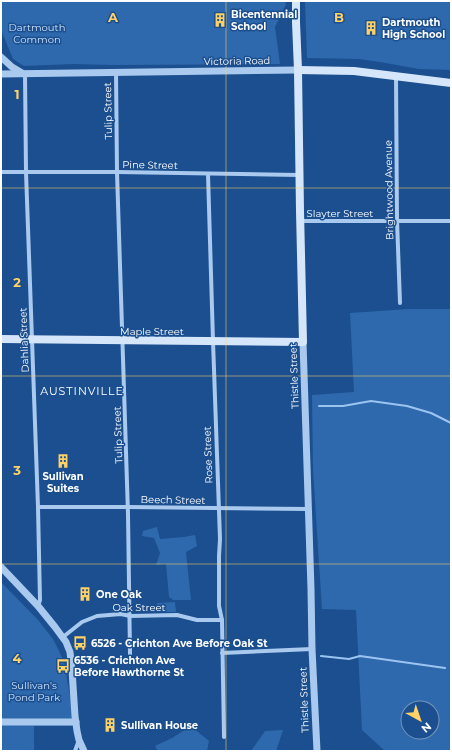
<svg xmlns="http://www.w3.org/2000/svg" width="452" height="752" font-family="Montserrat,sans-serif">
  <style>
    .green { fill: #2e69ad; fill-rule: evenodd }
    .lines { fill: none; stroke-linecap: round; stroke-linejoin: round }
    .stream { stroke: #9cc4f0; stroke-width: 2 }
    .minor { stroke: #a9c9ee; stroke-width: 4 }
    .tertiary { stroke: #a9c9ee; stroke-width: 7 }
    .secondary { stroke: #d6e6fa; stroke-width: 8 }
    .grid { fill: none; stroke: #ffd166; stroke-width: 1; stroke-opacity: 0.55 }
    .labels { text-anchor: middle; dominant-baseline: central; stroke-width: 3; stroke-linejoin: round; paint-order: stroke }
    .poi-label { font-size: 10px; font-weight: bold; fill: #fff; stroke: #1b4f8f; text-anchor: start }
    .park-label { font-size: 10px; fill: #cfe3fa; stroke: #1b4f8f }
    .street-label { font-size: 10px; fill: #fff; stroke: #1b4f8f }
    .neighbourhood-label { font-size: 11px; letter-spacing: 1px; fill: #fff; stroke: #1b4f8f }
    .grid-label { font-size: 13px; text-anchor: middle; font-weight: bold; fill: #ffd166; stroke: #1b4f8f; stroke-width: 3; stroke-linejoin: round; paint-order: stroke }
  </style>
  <rect width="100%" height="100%" fill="#1b4f8f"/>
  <g class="green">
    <path d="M1 1H285L286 4 275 27 280 64 111 65 73 64 24 66 13 59 1 30Z"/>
    <path d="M305 1H451V70L419 69 380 62 359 59 307 58Z"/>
    <path d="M408 309H451V751H385L362 730 356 610 322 609 313 470 312 395 354 392 350 313ZM408 708H432V732H408Z"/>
    <path d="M157 527 160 539 184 537 195 535 197 546 186 552 191 600H173L169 597 166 564 156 565 160 553 154 538 142 536 143 531Z"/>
    <path d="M1 582 38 620 53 639 60 653 65 665 67 680 76 726H34V751H1Z"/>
    <path d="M175 602 176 612H157V603Z"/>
    <path d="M191 726 209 741 207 751H158L155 746 172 738Z"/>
    <path d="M283 730 276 751H251L265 731Z"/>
  </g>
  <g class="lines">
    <g class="stream">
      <path d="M319 406H343L371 401 407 406 431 413 451 423"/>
      <path d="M321 656 349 659 360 656 445 668"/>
    </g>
    <g class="minor">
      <path d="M116 72 117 172 128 514 130 654"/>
      <path d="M25 74 26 172 38 507 40 600 38 606"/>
      <path d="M396 77 397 220 400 303"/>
      <path d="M1 172H117L299 175"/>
      <path d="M208 174 213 341 220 539 219 556V606L222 620 224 737"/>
      <path d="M300 221H451"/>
      <path d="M38 507H128L308 509"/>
      <path d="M63 637 82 622 97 616 121 614 130 616 177 615 197 620H222"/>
      <path d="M222 653 312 649"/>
      <path d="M75 751 79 740"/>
    </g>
    <g class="tertiary">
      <path d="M1 57 12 67 22 73"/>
      <path d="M1 74 298 70"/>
      <path d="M303 342 311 589 312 649 317 751"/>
      <path d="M1 567 38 606 55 627 66 642 70 652 72 670 75 716 77 731 79 740 84 751"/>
      <path d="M1 722H76"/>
    </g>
    <g class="secondary">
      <path d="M298 70 354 71 451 83"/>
      <path d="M1 339 303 342 300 211 298 70 296 22V1"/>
    </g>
  </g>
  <path class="grid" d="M226 1V751M1 188H451M1 376H451M1 564H451"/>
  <defs>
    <symbol id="building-bare" viewBox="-9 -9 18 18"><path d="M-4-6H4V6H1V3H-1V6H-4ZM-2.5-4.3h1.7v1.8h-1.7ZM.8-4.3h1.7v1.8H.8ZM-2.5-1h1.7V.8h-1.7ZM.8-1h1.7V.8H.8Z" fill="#ffd166" stroke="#1b4f8f" stroke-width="2.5" paint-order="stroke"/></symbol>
    <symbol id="bus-bare" viewBox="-9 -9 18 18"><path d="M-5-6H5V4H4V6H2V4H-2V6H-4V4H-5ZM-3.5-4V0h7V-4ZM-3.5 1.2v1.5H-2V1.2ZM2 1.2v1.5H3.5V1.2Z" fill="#ffd166" stroke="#1b4f8f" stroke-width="2.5" paint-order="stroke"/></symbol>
  </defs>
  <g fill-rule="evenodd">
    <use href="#building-bare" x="210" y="10" width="20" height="20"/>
    <use href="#building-bare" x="361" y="18" width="20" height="20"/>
    <use href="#building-bare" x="53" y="451" width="20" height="20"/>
    <use href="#building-bare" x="75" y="584" width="20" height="20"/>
    <use href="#bus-bare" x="70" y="633" width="20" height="20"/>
    <use href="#bus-bare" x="53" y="656" width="20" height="20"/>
    <use href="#building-bare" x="100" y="715" width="20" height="20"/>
  </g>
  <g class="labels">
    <g class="poi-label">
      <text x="231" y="14">Bicentennial<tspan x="231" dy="12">School</tspan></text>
      <text x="382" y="22">Dartmouth<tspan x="382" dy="12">High School</tspan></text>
      <text x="63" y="476" text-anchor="middle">Sullivan<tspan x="63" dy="12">Suites</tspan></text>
      <text x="96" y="594">One Oak</text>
      <text x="91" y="643">6526 - Crichton Ave Before Oak St</text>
      <text x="74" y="660">6536 - Crichton Ave<tspan x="74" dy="12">Before Hawthorne St</tspan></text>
      <text x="121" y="725">Sullivan House</text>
    </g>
    <g class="park-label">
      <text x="37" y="27">Dartmouth<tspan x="37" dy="12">Common</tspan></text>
      <text x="34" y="685">Sullivan's<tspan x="34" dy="12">Pond Park</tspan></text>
    </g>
    <g class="street-label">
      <text transform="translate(237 61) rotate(-1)">Victoria Road</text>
      <text transform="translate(108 111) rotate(-91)">Tulip Street</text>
      <text transform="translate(150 165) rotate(1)">Pine Street</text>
      <text transform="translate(389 190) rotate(-91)">Brightwood Avenue</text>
      <text x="340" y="213">Slayter Street</text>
      <text x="152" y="331">Maple Street</text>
      <text transform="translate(24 340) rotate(-92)">Dahlia Street</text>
      <text transform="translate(294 376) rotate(-92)">Thistle Street</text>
      <text transform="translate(118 435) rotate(-92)">Tulip Street</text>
      <text transform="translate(208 455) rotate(-92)">Rose Street</text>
      <text transform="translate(173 500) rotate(1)">Beech Street</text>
      <text x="139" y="607">Oak Street</text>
      <text transform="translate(304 700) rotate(-92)">Thistle Street</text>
    </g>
    <g class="neighbourhood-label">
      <text x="82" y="391">AUSTINVILLE</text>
    </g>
  </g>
  <g class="grid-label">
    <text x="113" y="22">A</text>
    <text x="339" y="22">B</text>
    <text x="17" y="99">1</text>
    <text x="17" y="287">2</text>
    <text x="17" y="475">3</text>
    <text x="17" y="663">4</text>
  </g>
  <rect width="452" height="752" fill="none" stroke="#ffffff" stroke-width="4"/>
  <g transform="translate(420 720) rotate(140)"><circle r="19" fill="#1b4f8f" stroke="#7695bc"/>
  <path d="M0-3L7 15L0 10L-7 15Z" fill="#ffd166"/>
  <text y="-6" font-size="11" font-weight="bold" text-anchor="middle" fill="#ffffff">N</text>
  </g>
</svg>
